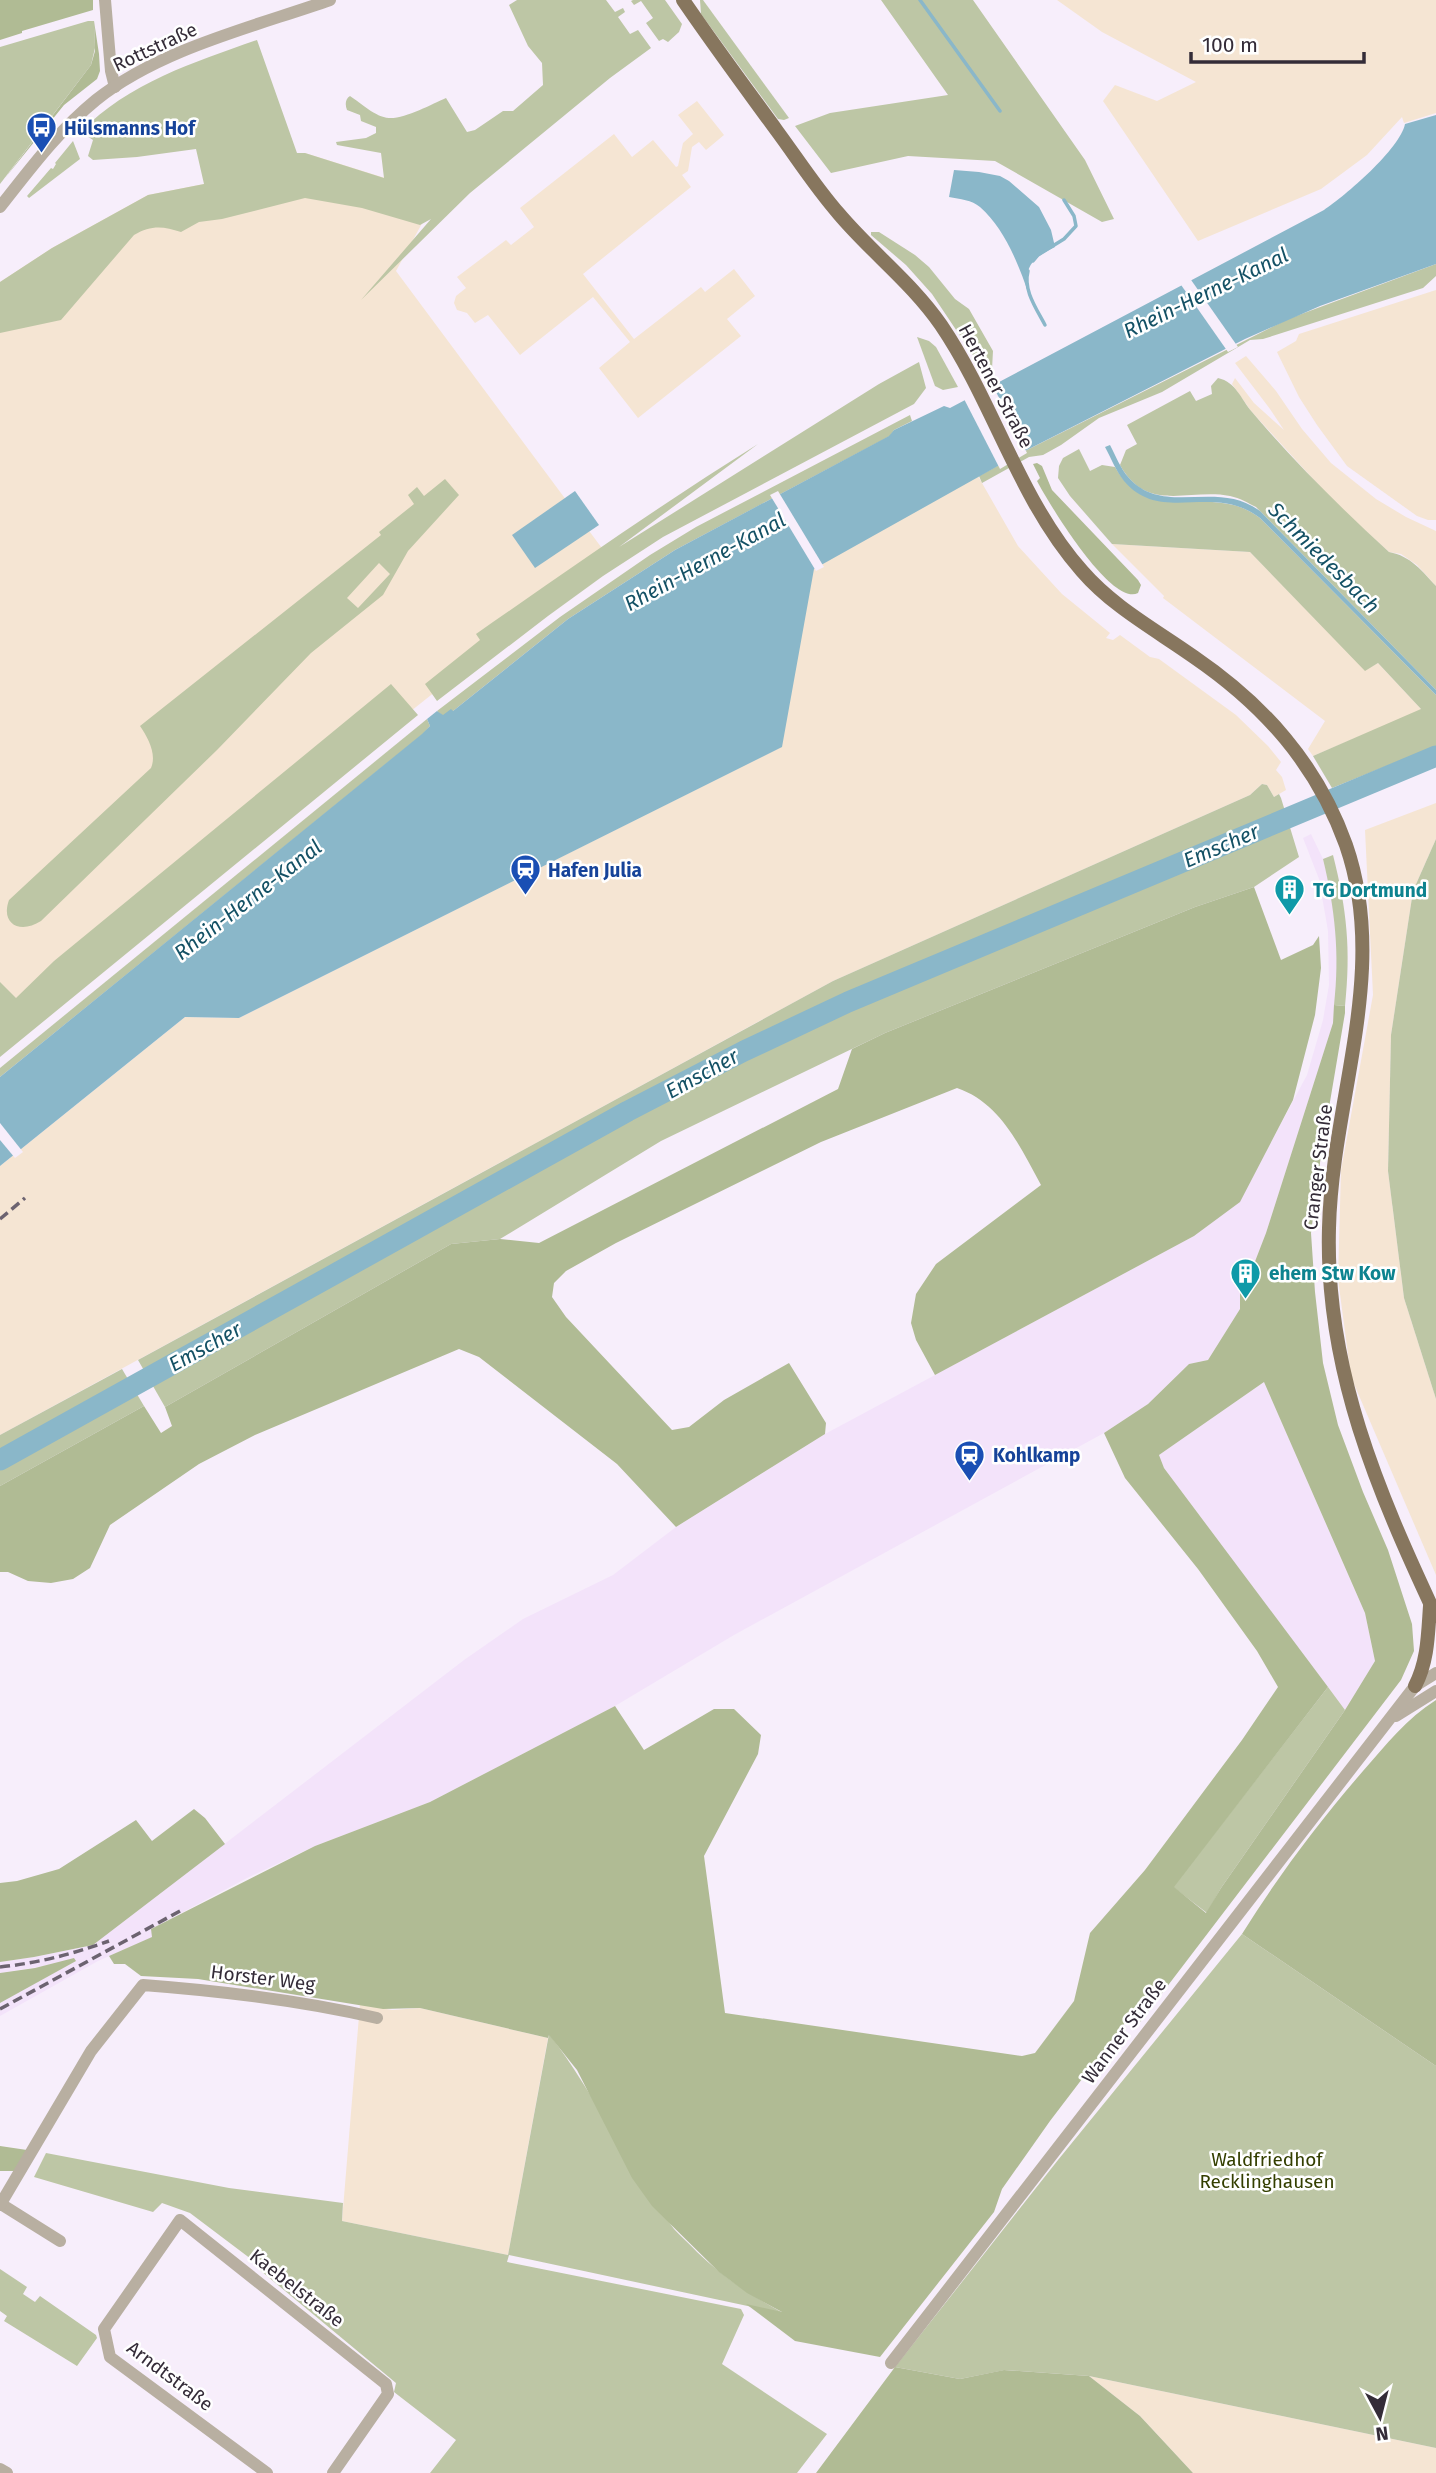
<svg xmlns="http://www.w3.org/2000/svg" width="1436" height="2473" font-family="'Fira Sans',sans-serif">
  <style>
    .built { fill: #f3e3fa }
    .industrial { fill: #f5e5d3 }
    .green { fill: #bdc6a5; fill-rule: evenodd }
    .forest { fill: #b0bb94; fill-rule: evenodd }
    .water { fill: #8ab7c9 }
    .pier { fill: #f7eefb }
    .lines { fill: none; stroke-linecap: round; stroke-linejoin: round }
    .stream { stroke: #8ab7c9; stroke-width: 3.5 }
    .river { stroke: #8ab7c9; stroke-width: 21 }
    .minor { stroke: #b8afa1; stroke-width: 12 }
    .major { stroke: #87765e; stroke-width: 14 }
    .rail { stroke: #6c6370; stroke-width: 3.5; stroke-dasharray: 10 5; stroke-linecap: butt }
    .labels { text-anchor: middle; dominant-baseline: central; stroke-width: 5; stroke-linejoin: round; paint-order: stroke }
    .street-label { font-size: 19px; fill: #342c38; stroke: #fff }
    .transit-label { font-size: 19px; font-weight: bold; fill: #164399; stroke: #fff; text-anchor: start }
    .culture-label { font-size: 19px; font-weight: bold; fill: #0d838f; stroke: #fff; text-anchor: start }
    .park-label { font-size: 19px; fill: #343f00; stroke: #fff }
    .water-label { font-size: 21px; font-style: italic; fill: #145165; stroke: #fff }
  </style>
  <rect width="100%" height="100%" fill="#f7eefb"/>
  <g class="built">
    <path d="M1311 834 1323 859 1335 909 1338 971 1333 1023 1266 1233 1254 1264 1240 1289V1309L1208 1360 1189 1364 1148 1404 1104 1433 734 1635 615 1706 430 1802 315 1846 247 1878 151 1929 153 1937 98 1961 0 2016V2003L75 1961 0 1973V1962L34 1957 93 1945 464 1660 523 1619 613 1575 676 1527 825 1434 1194 1236 1239 1202 1307 1075 1323 1020 1329 985 1328 931 1319 879 1303 838Z"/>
    <path d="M1264 1382 1365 1613 1375 1661 1345 1710 1164 1468 1159 1455Z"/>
  </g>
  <g class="industrial">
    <path d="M1057 0H1436V113L1404 123 1402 117 1367 155 1321 189 1198 241 1103 101 1115 85 1157 101 1196 82 1102 32Z"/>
    <path d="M697 101 724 135 706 150 699 142 692 147 688 171 682 175 691 187 583 274 634 339 701 287 705 292 734 269 755 296 727 319 741 336 638 418 599 368 630 342 593 297 520 355 488 315 475 323 467 313 457 310 454 303 456 296 466 288 457 277 506 240 511 245 534 227 520 208 614 134 632 157 653 140 676 167 678 166 683 143 693 134 678 115Z"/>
    <path d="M305 153 385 178 443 185 396 271 607 555 0 1038V282L52 248 148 195 204 184Z"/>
    <path d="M1436 290V520H1428L1417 516 1347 466 1317 425 1299 397 1277 352 1296 341 1299 334Z"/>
    <path d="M1246 356 1276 391 1302 429 1331 463 1376 499 1406 517 1436 531V586L1417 565 1401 554 1389 552 1335 503 1251 411 1232 384 1235 378 1254 403 1284 430 1270 409 1235 363Z"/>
    <path d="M978 476 1018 546 1062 594 1110 633 1106 638 1113 640 1120 635 1150 657 1159 659 1236 715 1268 746 1281 762 1276 770 1282 777 1286 790 1274 797 1267 785 1262 784 1250 795 833 981 0 1435V1166L185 1017 239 1018 781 747 813 569Z"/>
    <path d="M1112 544 1250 552 1365 670 1378 663 1422 710 1313 756 1308 749 1325 721 1163 598 1164 596Z"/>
    <path d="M1436 803V839L1413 891 1391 1035 1388 1171 1404 1298 1436 1399V1575L1351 1377 1338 1279 1341 1170 1373 995 1365 830Z"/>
    <path d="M360 2004 392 2010 420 2008 548 2038 508 2255 342 2221Z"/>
    <path d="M1089 2376 1436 2448V2473H1193L1140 2416Z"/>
  </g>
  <g class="green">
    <path d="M517 0H606L615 12 623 8 625 12 618 17 630 34 638 30 651 48 610 78 470 193 361 300 431 219 420 225 362 208 305 198 222 219 199 222 181 232C163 226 151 225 134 235L61 320 0 333V282L52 248 148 195 204 184 196 149 137 157 93 160 88 156 93 140 81 132C128 83 195 62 257 40L297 153H305L384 178 381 153 337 145 336 142 366 138 376 133V127L361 121 360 115 347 110C345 105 345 99 350 96 361 103 375 117 389 118 405 119 432 104 446 98L467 132 475 130 503 111H513L543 85 542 63 528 46 509 5Z"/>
    <path d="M633 0H665L682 24 679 32 668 42 663 39 659 41 646 23 653 18 641 1 634 5 631 1Z"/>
    <path d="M700 0H703L789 118 784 120 778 119 701 14Z"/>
    <path d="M881 0H973L1085 160 1114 219 1102 222 995 161 908 156 831 173 795 126 830 113 948 95Z"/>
    <path d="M88 21H94L95 48 91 65 0 184V47Z"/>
    <path d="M73 141 80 159 29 198 27 196 51 168 53 169 56 164 55 163Z"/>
    <path d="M871 232H879L915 255 929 267 955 299 969 309 993 351 992 369 985 373 932 294 906 265 871 235Z"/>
    <path d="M1436 264V276L1423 288 1263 339 1250 340 1162 392 1099 418 1061 445 1043 455 1029 457 982 483 979 476 1023 452 1288 319Z"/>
    <path d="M917 337 929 341 936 347 958 387 943 390 935 386Z"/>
    <path d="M919 362 926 388 914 404 663 537 603 576 548 616 437 701 425 684 480 640 476 634C569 569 662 504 758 444L619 547 879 384Z"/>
    <path d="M1218 378C1236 382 1241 399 1252 412 1294 462 1341 508 1389 552 1411 556 1422 571 1436 586V690L1256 507C1248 503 1240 498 1230 496 1188 488 1147 514 1120 465L1126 450 1137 444 1127 425 1190 391 1196 401 1212 394 1211 386Z"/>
    <path d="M910 415 912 421 894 430 890 436 675 550 568 619 453 711 443 716 437 711 560 617 650 555 696 527Z"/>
    <path d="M1079 449 1090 471 1102 465 1115 467C1151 530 1211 480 1260 518L1436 695V746L1332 788 1313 756 1421 709 1378 663 1365 671 1250 552 1112 544 1070 496 1058 478 1059 466 1063 458Z"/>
    <path d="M445 479 459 495 408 551 383 595 311 653 217 750 41 921C21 934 0 925 9 900L151 768C157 754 148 738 140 726L381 535 379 532 414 504 408 495 417 487 424 496ZM379 563 390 574 358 608 347 598Z"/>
    <path d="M391 684 418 715 0 1057V982L16 998 54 961Z"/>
    <path d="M427 719 430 726 423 734 0 1077V1068Z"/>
    <path d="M1262 784 1267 785 1274 797 1279 794 1281 798 1299 857 1254 887 1195 907 885 1033 661 1141 500 1239 451 1244 165 1407 138 1360 833 981 1250 795Z"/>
    <path d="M1436 839V1399L1404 1298 1388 1171 1391 1035 1413 891Z"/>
    <path d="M1333 855C1347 910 1351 950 1345 1006L1334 1005C1340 954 1335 909 1323 859Z"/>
    <path d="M122 1369 144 1406 0 1486V1435Z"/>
    <path d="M1328 1687 1345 1710 1221 1888 1207 1913 1173 1887Z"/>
    <path d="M1242 1934 1436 2066V2448L1089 2376 1005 2370 960 2379 895 2367 1058 2160Z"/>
    <path d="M549 2034C596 2095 628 2167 674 2229 681 2237 690 2244 697 2252 724 2278 752 2296 785 2314L509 2255 507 2262 741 2309 744 2315 722 2364 827 2434 797 2473H430L456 2440 394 2392 396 2383 261 2271 251 2259 190 2213 162 2203 153 2212 34 2177 46 2153 229 2188 343 2203 342 2221 508 2255Z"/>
    <path d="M0 2269 27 2287 23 2294 35 2302 40 2296 96 2335 97 2338 77 2366 4 2321 7 2316 0 2311Z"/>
  </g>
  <g class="forest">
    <path d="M0 0H93V10L22 31V33L0 40Z"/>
    <path d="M94 21 99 54 100 71 97 79 64 105 5 178 91 65 95 51Z"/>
    <path d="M1037 463 1042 466 1052 490 1138 580 1141 585 1138 593C1111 607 1048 502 1037 481L1040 478 1033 464Z"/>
    <path d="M1254 887 1281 960 1313 945 1319 936 1321 968 1315 1015 1293 1100 1240 1202 1194 1236 935 1375 916 1340 911 1323 916 1294 936 1264 1041 1185C1020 1147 1001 1103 957 1088L821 1142 616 1243 566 1271 554 1283 552 1297 566 1317 672 1430 689 1427 724 1400 789 1363 826 1423 825 1434 676 1527 617 1464 479 1357 459 1349 255 1435 199 1464 110 1525 90 1568 73 1579 51 1583 28 1581 8 1572H0V1486L144 1406 161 1433 172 1426 165 1407 451 1244 500 1239 539 1243 838 1089 852 1049 885 1033 1195 907Z"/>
    <path d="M1334 1005 1345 1006V1013L1321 1155 1311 1233 1315 1292 1323 1363 1338 1425 1363 1492 1388 1550 1412 1624 1414 1651 1401 1680 1137 2026 1127 2020 1050 2121 1002 2189 994 2212 880 2357 795 2341 746 2304 782 2312 747 2293 719 2272 652 2206 632 2178 577 2070 549 2035 548 2038 420 2008 383 2009 198 1979 141 1976 125 1964H114L109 1956 152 1937 151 1929 315 1846 430 1802 615 1706 644 1750 714 1709H734L761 1735 758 1754 704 1856 725 2013 1022 2056 1035 2053 1074 2001 1090 1933 1145 1870 1242 1740 1278 1687 1257 1651 1198 1569 1125 1478 1104 1433 1148 1404 1189 1364 1208 1360 1240 1309V1289L1254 1264 1266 1233 1333 1023ZM1264 1382 1365 1613 1375 1661 1345 1710 1221 1888 1206 1913 1174 1887 1328 1687 1164 1468 1159 1455Z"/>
    <path d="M1436 1700V2066L1242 1934C1278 1876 1319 1822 1363 1771 1386 1745 1407 1718 1436 1700Z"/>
    <path d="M194 1809 205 1818 225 1844 93 1945 34 1957 0 1962V1883L17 1881 59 1869 136 1820 152 1841Z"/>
    <path d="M74 1958 76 1961 0 2003V1973L35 1968Z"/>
    <path d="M0 2146 27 2150 15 2171H0Z"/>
    <path d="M895 2367 960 2379 1004 2370 1089 2376 1140 2416 1193 2473H816Z"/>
  </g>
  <g class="water">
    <path d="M1436 115V264L1320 306 1245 339 1023 452 814 569 782 747 239 1018 185 1017 0 1166V1077L422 734 430 726 427 719 437 711 443 715 451 709 453 711 568 619 675 550 889 436 894 430 944 406 950 408 1324 210C1345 196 1400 149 1405 124Z"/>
    <path d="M954 170 979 172 1000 176 1009 181 1039 207 1051 230 1055 247C1032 258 1024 266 1028 292 1018 263 1004 228 980 207 972 200 960 199 949 197Z"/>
    <path d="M1110 445C1116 456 1120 468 1129 478 1164 517 1217 479 1260 511L1436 690V695L1260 518C1213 482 1161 525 1124 481 1116 471 1111 458 1105 447Z"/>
    <path d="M575 491 599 525 535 568 512 535Z"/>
  </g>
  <g class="pier">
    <path d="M1189 277 1238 347 1228 352 1179 282Z"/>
    <path d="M991 382 1027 453 1000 469 963 397Z"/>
    <path d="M778 491 824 567 816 571 770 495Z"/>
    <path d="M0 1123 23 1152 15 1158 0 1140Z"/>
  </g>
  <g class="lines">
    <g class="stream">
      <path d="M920 0 1000 111"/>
      <path d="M1033 261 1038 255 1064 239 1076 226 1074 216 1064 200"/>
      <path d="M1028 271C1023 290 1036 308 1045 325"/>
    </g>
    <path class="river" d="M0 1460 628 1111 744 1051 848 1002 1436 756"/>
    <g class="minor">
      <path d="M105 0 111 71 115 87"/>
      <path d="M0 207C30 169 58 131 96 100 160 49 253 27 330 0"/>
      <path d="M1396 1716 1436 1691"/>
      <path d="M1 2204 60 2241"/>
      <path d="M0 2205 91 2051 143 1985C223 1991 299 2000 377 2018"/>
      <path d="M891 2363 1415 1686 1436 1673"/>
      <path d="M0 2469 7 2473"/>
      <path d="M267 2473 110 2357 104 2329 180 2220 386 2384 388 2394 333 2473"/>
    </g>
    <g class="major">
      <path d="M683 0C713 44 745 87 777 131 797 158 816 188 839 214 872 253 912 283 941 325 994 403 1019 500 1082 571 1113 607 1156 630 1194 657 1264 705 1317 764 1346 845 1390 972 1332 1099 1329 1228 1325 1369 1378 1492 1436 1616"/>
      <path d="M1415 1686C1428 1661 1428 1634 1430 1606"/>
    </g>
    <g class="rail">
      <path d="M0 1219 25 1198"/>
      <path d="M0 1967C38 1963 73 1954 109 1941"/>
      <path d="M0 2009 180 1911"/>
    </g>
  </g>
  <defs>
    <symbol id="bus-pin" viewBox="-11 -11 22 30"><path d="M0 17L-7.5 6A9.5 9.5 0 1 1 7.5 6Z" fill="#1a4fb4" stroke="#fff"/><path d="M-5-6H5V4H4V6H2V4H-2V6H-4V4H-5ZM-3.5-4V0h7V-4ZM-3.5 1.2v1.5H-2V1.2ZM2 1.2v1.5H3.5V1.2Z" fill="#fff"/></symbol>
    <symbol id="station-pin" viewBox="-11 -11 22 30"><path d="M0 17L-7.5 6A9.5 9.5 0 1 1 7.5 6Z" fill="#1a4fb4" stroke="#fff"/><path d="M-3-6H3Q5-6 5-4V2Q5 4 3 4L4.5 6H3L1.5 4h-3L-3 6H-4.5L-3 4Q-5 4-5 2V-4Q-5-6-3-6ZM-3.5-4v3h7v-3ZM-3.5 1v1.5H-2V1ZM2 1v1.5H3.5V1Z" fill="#fff"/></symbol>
    <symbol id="building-pin" viewBox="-11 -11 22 30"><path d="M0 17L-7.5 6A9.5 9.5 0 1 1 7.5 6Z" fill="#0f9aa8" stroke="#fff"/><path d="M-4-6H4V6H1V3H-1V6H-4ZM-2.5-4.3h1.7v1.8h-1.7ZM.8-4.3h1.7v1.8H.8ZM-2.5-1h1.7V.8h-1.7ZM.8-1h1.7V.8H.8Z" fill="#fff"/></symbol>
  </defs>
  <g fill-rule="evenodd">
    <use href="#bus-pin" x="24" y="110" width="35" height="47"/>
    <use href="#station-pin" x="508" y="852" width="35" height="47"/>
    <use href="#building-pin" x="1272" y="872" width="35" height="47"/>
    <use href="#building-pin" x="1228" y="1256" width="35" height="47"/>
    <use href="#station-pin" x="952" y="1438" width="35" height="47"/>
  </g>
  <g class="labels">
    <g class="street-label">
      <text transform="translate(155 47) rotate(-25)">Rottstraße</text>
      <text transform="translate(996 386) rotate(62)">Hertener Straße</text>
      <text transform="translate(1318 1167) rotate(-83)">Cranger Straße</text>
      <text transform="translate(263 1978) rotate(7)">Horster Weg</text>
      <text transform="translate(1124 2031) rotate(-53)">Wanner Straße</text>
      <text transform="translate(297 2288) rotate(38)">Kaebelstraße</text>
      <text transform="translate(170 2376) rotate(37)">Arndtstraße</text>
    </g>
    <g class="transit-label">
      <text x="64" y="128">Hülsmanns Hof</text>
      <text x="548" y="870">Hafen Julia</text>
      <text x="993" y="1455">Kohlkamp</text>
    </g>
    <g class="culture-label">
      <text x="1313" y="890">TG Dortmund</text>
      <text x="1269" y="1273">ehem Stw Kow</text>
    </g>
    <g class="park-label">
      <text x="1267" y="2159">Waldfriedhof<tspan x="1267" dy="22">Recklinghausen</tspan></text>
    </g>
    <g class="water-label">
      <text transform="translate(1206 293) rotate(-26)">Rhein-Herne-Kanal</text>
      <text transform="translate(1324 558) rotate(45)">Schmiedesbach</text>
      <text transform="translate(705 562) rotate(-29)">Rhein-Herne-Kanal</text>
      <text transform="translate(1221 846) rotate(-23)">Emscher</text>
      <text transform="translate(248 900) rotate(-38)">Rhein-Herne-Kanal</text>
      <text transform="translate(702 1074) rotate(-29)">Emscher</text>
      <text transform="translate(205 1347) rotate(-29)">Emscher</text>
    </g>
  </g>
  <g transform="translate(1380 2417) rotate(173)" stroke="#ffffff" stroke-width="5" paint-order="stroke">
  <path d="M0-5L12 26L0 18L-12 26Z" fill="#342c38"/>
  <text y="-10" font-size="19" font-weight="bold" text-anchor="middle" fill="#342c38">N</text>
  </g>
  <path d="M1191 52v10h173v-10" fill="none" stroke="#342c38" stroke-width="3.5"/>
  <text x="1202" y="52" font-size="21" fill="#342c38" stroke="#ffffff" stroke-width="5" paint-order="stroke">100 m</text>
</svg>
